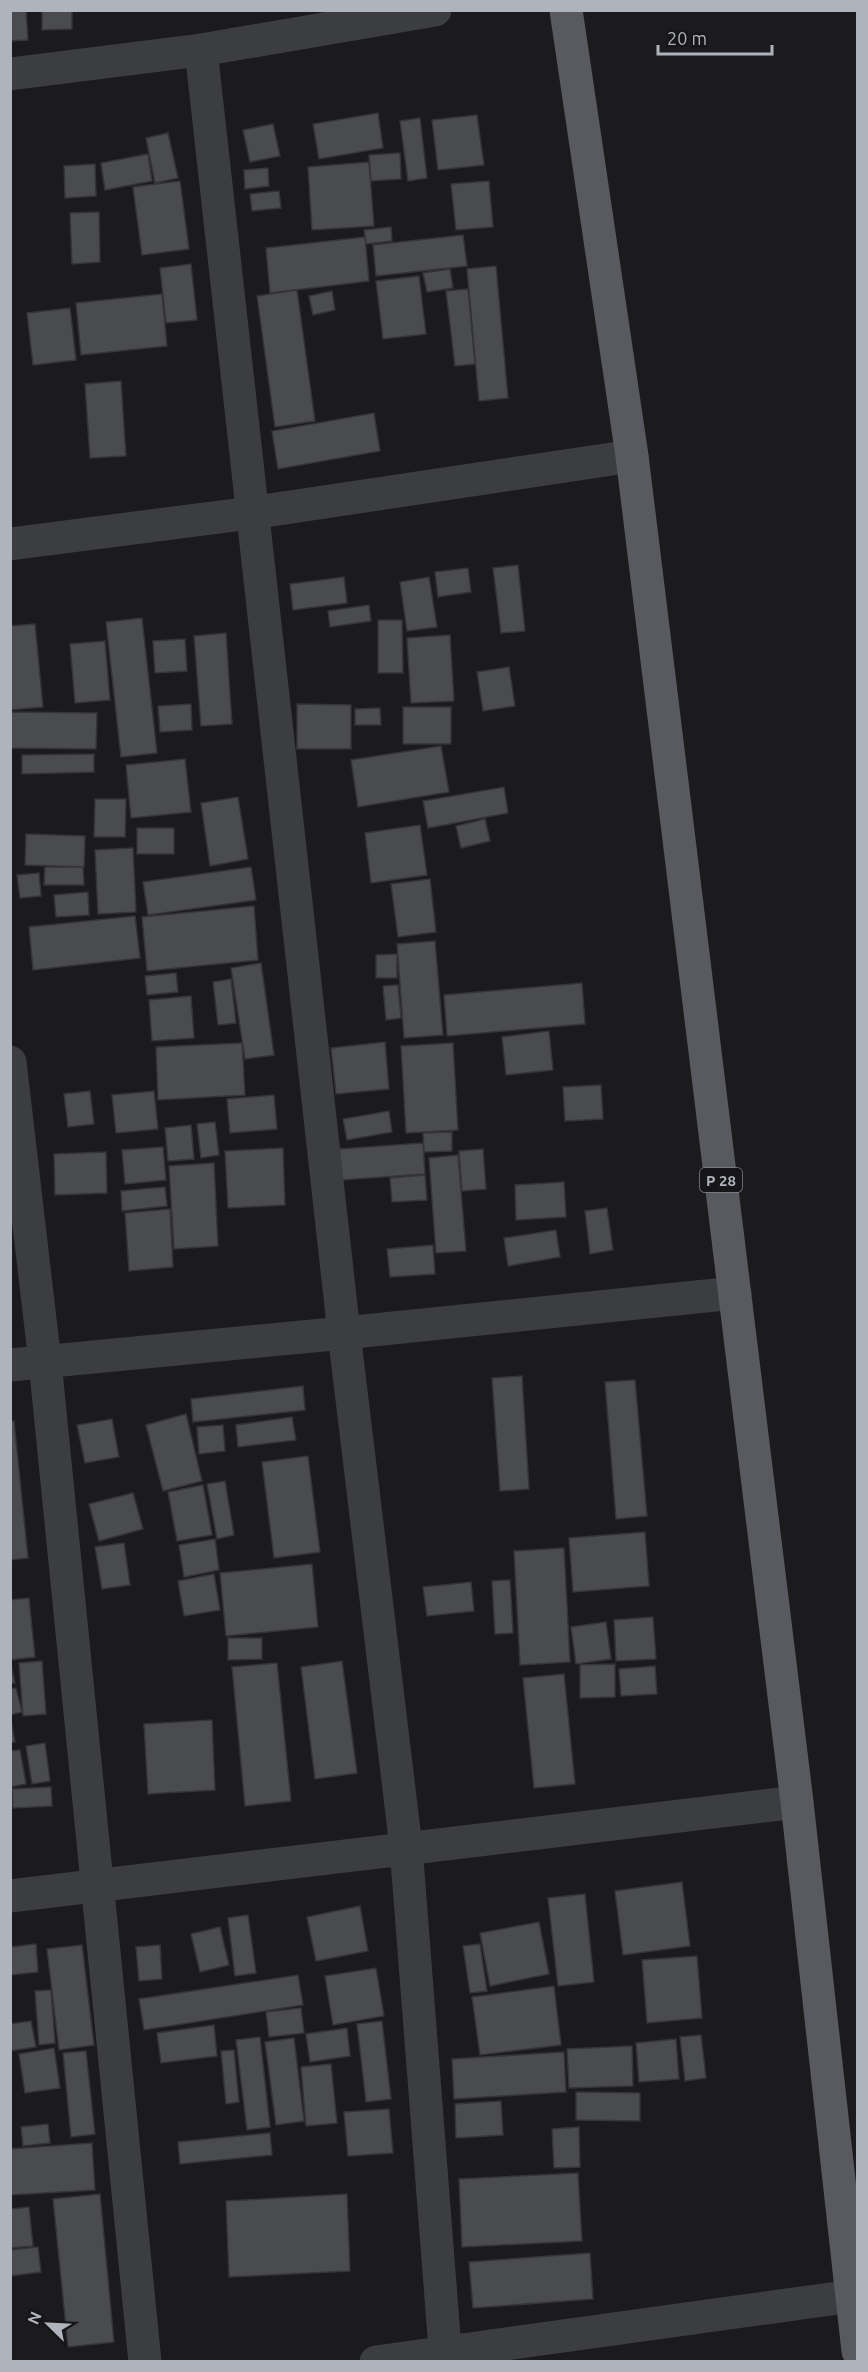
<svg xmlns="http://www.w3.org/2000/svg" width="868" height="2372" font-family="Ubuntu,sans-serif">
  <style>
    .building { fill: #4a4b4f; stroke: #353538; stroke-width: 1.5 }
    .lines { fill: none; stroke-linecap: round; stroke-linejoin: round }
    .minor { stroke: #3c3d41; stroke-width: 33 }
    .primary { stroke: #585a60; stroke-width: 33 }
    .labels { text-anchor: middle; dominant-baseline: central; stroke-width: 6; stroke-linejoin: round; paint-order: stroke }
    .shield { fill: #161618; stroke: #81848a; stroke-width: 1.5 }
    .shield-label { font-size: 15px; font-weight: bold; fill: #afb3bb }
  </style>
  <rect width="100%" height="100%" fill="#1b1b1d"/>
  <g class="building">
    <path d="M10 10H26L28 40 10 41Z"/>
    <path d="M42 10H72V29L42 30Z"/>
    <path d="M378 113 383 148 319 159 313 124Z"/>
    <path d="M477 115 484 165 438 170 432 120Z"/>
    <path d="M420 118 427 178 408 181 400 121Z"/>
    <path d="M273 124 280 156 250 162 243 130Z"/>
    <path d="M168 133 178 178 155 183 146 138Z"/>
    <path d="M400 153 401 179 371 181 369 155Z"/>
    <path d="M148 154 152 181 105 190 101 163Z"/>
    <path d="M369 162 374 226 312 230 308 167Z"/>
    <path d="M95 164 96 196 65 198 64 166Z"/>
    <path d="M268 168 269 186 245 189 244 170Z"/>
    <path d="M180 181 189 249 142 255 133 187Z"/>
    <path d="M489 181 493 227 456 230 451 184Z"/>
    <path d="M279 191 281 208 252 211 250 194Z"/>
    <path d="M99 212 100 262 72 264 70 213Z"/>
    <path d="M391 227 392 241 366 244 364 230Z"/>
    <path d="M463 235 467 266 376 276 373 245Z"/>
    <path d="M365 237 369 281 270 293 266 248Z"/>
    <path d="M191 264 197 320 166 323 160 268Z"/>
    <path d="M496 266 508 398 479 401 467 269Z"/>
    <path d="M450 269 453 288 427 292 423 273Z"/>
    <path d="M419 276 426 334 383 339 376 281Z"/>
    <path d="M468 289 475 364 455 366 446 291Z"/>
    <path d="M297 290 315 421 275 427 257 296Z"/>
    <path d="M332 291 335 310 313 315 309 296Z"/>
    <path d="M162 294 167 346 81 355 76 303Z"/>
    <path d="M70 308 76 360 33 365 27 313Z"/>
    <path d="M121 381 126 456 90 458 85 384Z"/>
    <path d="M374 413 380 451 278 469 272 431Z"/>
    <path d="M518 565 525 631 501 633 493 568Z"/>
    <path d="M468 568 471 592 438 597 435 572Z"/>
    <path d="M344 577 347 603 293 610 290 584Z"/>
    <path d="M429 577 437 627 407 631 400 582Z"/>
    <path d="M369 605 371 621 330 627 328 611Z"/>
    <path d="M142 618 157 753 121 757 106 622Z"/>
    <path d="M378 620H402L403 673H378Z"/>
    <path d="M35 624 43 707 10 710V626Z"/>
    <path d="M226 633 232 724 201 726 194 636Z"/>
    <path d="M450 635 454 701 411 703 407 638Z"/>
    <path d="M185 639 187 671 155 673 153 641Z"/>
    <path d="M105 641 110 700 75 703 70 644Z"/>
    <path d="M509 667 515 706 483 711 477 672Z"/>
    <path d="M191 704 192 730 160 732 158 706Z"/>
    <path d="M297 704 351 705V749H297Z"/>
    <rect x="403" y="707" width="48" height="37"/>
    <path d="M380 708 381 725H355V709Z"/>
    <path d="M10 712 97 713 96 749 10 748Z"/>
    <path d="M441 746 449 792 358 807 351 760Z"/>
    <path d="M94 754V772L22 774V755Z"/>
    <path d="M185 759 191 812 131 818 126 765Z"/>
    <path d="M504 787 508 813 428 828 423 801Z"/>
    <path d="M238 797 248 859 210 866 201 803Z"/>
    <path d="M95 799H126L125 837H94Z"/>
    <path d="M485 819 490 841 461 848 456 826Z"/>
    <path d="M420 825 427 875 371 883 365 833Z"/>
    <rect x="137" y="828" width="37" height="26"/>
    <path d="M26 834 85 836 84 867 25 865Z"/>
    <path d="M133 848 136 912 98 914 95 850Z"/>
    <path d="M45 867H83L84 885H44Z"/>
    <path d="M251 867 256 900 148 915 143 882Z"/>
    <path d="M39 873 41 896 20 898 17 875Z"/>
    <path d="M430 879 436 932 398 937 391 884Z"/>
    <path d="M88 892 89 915 56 917 54 895Z"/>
    <path d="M254 906 258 960 147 971 142 917Z"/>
    <path d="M135 916 140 958 33 970 29 927Z"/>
    <path d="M435 941 443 1035 404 1038 397 944Z"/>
    <path d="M397 954V978H376V955Z"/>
    <path d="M261 963 274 1055 245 1059 231 968Z"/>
    <path d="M176 973 178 992 147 995 145 976Z"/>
    <path d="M231 979 236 1023 218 1025 213 982Z"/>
    <path d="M582 983 585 1024 447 1036 444 995Z"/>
    <path d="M398 985 401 1018 386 1020 383 986Z"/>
    <path d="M191 996 194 1038 152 1041 149 1000Z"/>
    <path d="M549 1031 553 1070 506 1075 502 1037Z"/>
    <path d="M385 1042 389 1089 336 1094 331 1048Z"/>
    <path d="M242 1043 245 1095 158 1100 156 1047Z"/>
    <path d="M453 1043 458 1130 406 1133 401 1046Z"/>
    <path d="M601 1085 603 1119 565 1121 563 1087Z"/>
    <path d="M90 1091 94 1124 68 1127 64 1094Z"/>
    <path d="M154 1091 158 1129 116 1133 112 1095Z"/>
    <path d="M274 1095 277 1129 230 1133 227 1099Z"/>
    <path d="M389 1111 392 1132 347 1140 343 1119Z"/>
    <path d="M215 1122 219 1155 201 1158 197 1124Z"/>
    <path d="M191 1125 194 1159 168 1161 165 1128Z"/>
    <path d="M452 1132V1151L424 1152 423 1133Z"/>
    <path d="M423 1143 425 1174 341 1180 339 1149Z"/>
    <path d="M163 1147 166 1180 125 1184 122 1150Z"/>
    <path d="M283 1148 285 1205 228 1208 225 1151Z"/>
    <path d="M483 1149 486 1189 462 1191 459 1151Z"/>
    <path d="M106 1152 107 1193 55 1195 54 1154Z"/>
    <path d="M458 1155 466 1251 436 1253 429 1158Z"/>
    <path d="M214 1163 218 1246 174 1249 169 1166Z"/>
    <path d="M425 1175 427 1200 392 1202 390 1178Z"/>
    <path d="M564 1182 566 1217 516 1220 515 1185Z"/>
    <path d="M165 1187 167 1206 122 1211 121 1191Z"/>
    <path d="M607 1208 613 1250 590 1254 585 1211Z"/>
    <path d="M170 1209 173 1267 129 1271 125 1213Z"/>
    <path d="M556 1230 560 1257 508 1266 504 1238Z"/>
    <path d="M433 1245 435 1274 390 1277 387 1249Z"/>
    <path d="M522 1376 529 1489 500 1491 492 1378Z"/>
    <path d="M635 1380 647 1516 616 1519 605 1382Z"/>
    <path d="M303 1386 305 1410 193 1422 191 1399Z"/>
    <path d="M186 1414 202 1481 163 1491 146 1425Z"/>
    <path d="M292 1417 296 1440 238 1447 236 1425Z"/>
    <path d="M112 1419 119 1457 85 1463 77 1425Z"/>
    <path d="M10 1421H14L28 1558 10 1560Z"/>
    <path d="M223 1425 225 1451 199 1454 197 1427Z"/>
    <path d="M308 1456 320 1552 274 1558 262 1462Z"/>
    <path d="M225 1481 234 1535 217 1539 207 1484Z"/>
    <path d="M203 1485 212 1535 177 1541 168 1492Z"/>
    <path d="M133 1493 143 1529 99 1541 89 1504Z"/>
    <path d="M645 1532 649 1586 573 1592 569 1538Z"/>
    <path d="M215 1539 219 1570 184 1577 179 1545Z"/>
    <path d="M124 1543 130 1585 102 1589 95 1547Z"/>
    <path d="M564 1548 570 1662 520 1665 514 1551Z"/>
    <path d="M312 1564 318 1627 226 1636 220 1573Z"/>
    <path d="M214 1574 220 1610 184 1616 178 1581Z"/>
    <path d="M510 1580 513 1633 495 1634 492 1581Z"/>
    <path d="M471 1582 474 1611 427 1616 423 1587Z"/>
    <path d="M29 1598 35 1657 10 1660V1600Z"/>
    <path d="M653 1617 656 1659 616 1661 614 1620Z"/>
    <path d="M606 1622 611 1659 576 1664 571 1627Z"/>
    <path d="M228 1638H262V1659L228 1660Z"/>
    <path d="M10 1660 15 1683H10Z"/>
    <path d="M42 1661 46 1714 23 1716 19 1663Z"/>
    <path d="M342 1661 357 1773 315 1779 301 1667Z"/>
    <path d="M277 1663 291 1801 245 1806 232 1667Z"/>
    <path d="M615 1664V1697L580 1698V1665Z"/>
    <path d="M655 1666 657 1694 621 1696 619 1669Z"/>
    <path d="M564 1674 575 1784 534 1788 523 1678Z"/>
    <path d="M16 1688 22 1712 10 1715V1689Z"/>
    <path d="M212 1720 215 1790 148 1794 144 1724Z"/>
    <path d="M11 1721 15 1742 10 1743V1721Z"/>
    <path d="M45 1743 50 1781 32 1784 26 1746Z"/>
    <path d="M20 1750 26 1784 10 1787V1751Z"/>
    <path d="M51 1787 52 1806 13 1808 12 1789Z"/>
    <path d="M682 1882 690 1946 623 1955 615 1891Z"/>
    <path d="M585 1894 594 1982 558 1986 548 1898Z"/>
    <path d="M360 1906 368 1951 316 1961 307 1917Z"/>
    <path d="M248 1915 256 1973 235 1976 228 1918Z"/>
    <path d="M539 1922 549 1974 490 1986 480 1933Z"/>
    <path d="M220 1927 229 1965 200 1972 191 1934Z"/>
    <path d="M36 1944 38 1972 11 1975 10 1947Z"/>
    <path d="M480 1944 487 1991 470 1993 463 1946Z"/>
    <path d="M82 1945 94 2045 59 2050 47 1949Z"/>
    <path d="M160 1945 162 1979 139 1981 136 1947Z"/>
    <path d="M697 1956 702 2018 647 2023 642 1960Z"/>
    <path d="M376 1968 384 2016 333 2025 325 1976Z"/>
    <path d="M298 1975 303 2005 144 2030 139 1999Z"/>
    <path d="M554 1986 561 2045 480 2055 472 1997Z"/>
    <path d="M51 1990 55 2043 39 2045 35 1991Z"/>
    <path d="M301 2008 304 2033 269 2037 266 2012Z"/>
    <path d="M31 2021 36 2047 10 2051V2024Z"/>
    <path d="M382 2021 391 2099 366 2102 357 2024Z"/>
    <path d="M214 2025 217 2056 161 2063 157 2033Z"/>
    <path d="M347 2028 350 2056 310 2062 306 2034Z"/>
    <path d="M701 2035 706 2078 685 2081 680 2037Z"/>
    <path d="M260 2037 270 2127 247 2130 236 2040Z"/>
    <path d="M294 2038 304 2121 276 2125 265 2042Z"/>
    <path d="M676 2039 679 2079 639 2082 636 2043Z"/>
    <path d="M632 2046 633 2086 569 2088 567 2049Z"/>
    <path d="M54 2048 60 2088 25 2093 19 2054Z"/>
    <path d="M234 2050 239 2102 226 2104 221 2051Z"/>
    <path d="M86 2051 95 2134 71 2137 63 2053Z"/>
    <path d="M564 2052 566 2092 454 2099 452 2059Z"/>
    <path d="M331 2064 337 2123 306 2126 301 2067Z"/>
    <path d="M576 2092 640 2093V2121L576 2120Z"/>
    <path d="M501 2101 503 2135 456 2138 455 2104Z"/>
    <path d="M389 2109 393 2153 348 2156 344 2112Z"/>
    <path d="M48 2124 50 2143 23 2146 21 2127Z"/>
    <path d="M579 2127 580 2167 554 2168 552 2129Z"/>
    <path d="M270 2133 272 2155 180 2164 178 2142Z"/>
    <path d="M92 2143 95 2190 10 2195V2149Z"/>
    <path d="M578 2173 582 2241 462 2247 459 2179Z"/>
    <path d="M100 2194 114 2342 68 2347 53 2199Z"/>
    <path d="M347 2194 350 2271 229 2277 226 2201Z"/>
    <path d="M29 2207 33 2246 10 2248V2209Z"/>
    <path d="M38 2247 41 2272 10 2276V2250Z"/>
    <path d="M590 2253 593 2299 473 2308 469 2262Z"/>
  </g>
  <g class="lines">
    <g class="minor">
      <path d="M201 50 344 1333 406 1847 446 2362"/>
      <path d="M10 74 201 50 435 10"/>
      <path d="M10 544 251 513 632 456"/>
      <path d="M10 1062 45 1362 145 2362"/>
      <path d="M10 1365 344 1333 735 1293"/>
      <path d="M10 1896 797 1802"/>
      <path d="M376 2362 852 2296"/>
    </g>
    <path class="primary" d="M566 10 632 456 797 1802 858 2351"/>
  </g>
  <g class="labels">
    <rect class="shield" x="700" y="1168" width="42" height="24" rx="4.5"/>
    <g class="shield-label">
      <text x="721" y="1180">P 28</text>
    </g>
  </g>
  <rect width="868" height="2372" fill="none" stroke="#afb3bb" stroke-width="24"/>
  <g transform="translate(48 2324) rotate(294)" stroke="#161618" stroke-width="4.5" paint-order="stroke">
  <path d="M0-4.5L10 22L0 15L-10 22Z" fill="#afb3bb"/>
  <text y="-9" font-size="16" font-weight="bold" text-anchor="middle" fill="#afb3bb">N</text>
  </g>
  <path d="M658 45v9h114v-9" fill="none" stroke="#afb3bb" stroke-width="3"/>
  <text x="667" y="45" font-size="18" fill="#afb3bb" stroke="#161618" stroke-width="4.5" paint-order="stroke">20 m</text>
</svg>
